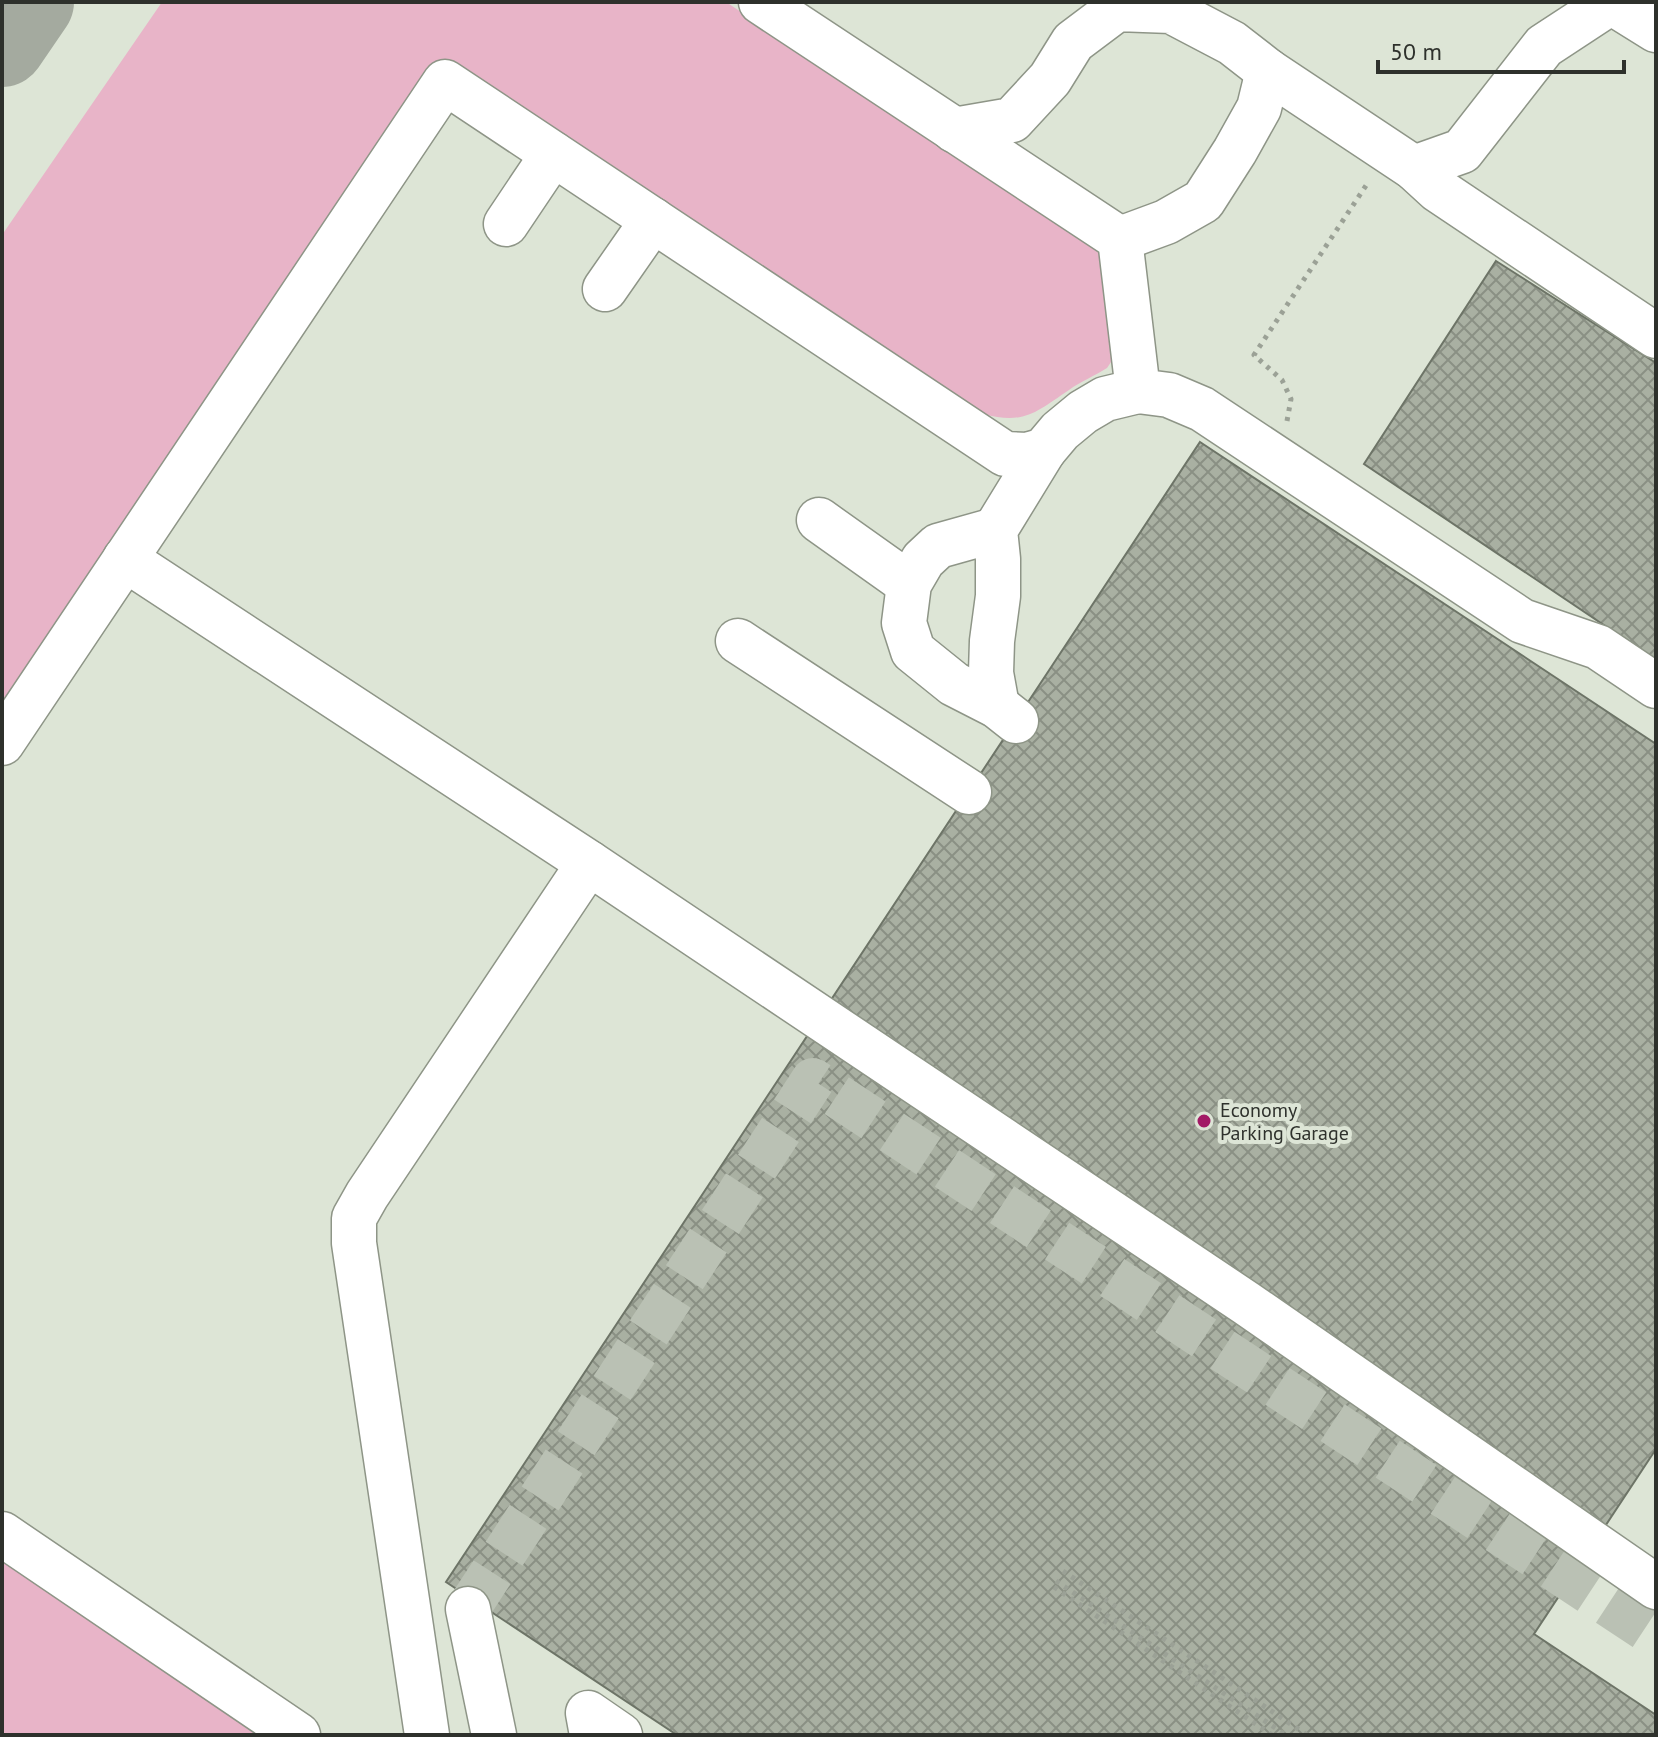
<svg xmlns="http://www.w3.org/2000/svg" width="1658" height="1737" font-family="'PT Sans',sans-serif">
  <style>
    .green { fill: #e8b4c8 }
    .lines { fill: none; stroke-linecap: round; stroke-linejoin: round }
    .taxiway { stroke: #a4aa9f; stroke-width: 88 }
    .building { fill: url(#building-cross-hatch); stroke: #6d7467; stroke-width: 2 }
    .minor-tunnel { stroke: #bac1b4; stroke-width: 44; stroke-dasharray: 44 22; stroke-linecap: butt }
    .minor-casing { stroke: #8e9587; stroke-width: 47 }
    .path { stroke: #9ba196; stroke-width: 5; stroke-dasharray: 4 6; stroke-linecap: butt }
    .minor { stroke: #fff; stroke-width: 44 }
    .poi-dot { fill: #a21a65; stroke: #dde5d6; stroke-width: 3 }
    .labels { text-anchor: middle; dominant-baseline: central; stroke-width: 8; stroke-linejoin: round; paint-order: stroke }
    .poi-label { font-size: 20px; fill: #2e312c; stroke: #dde5d6; text-anchor: start }
  </style>
  <defs>
    <pattern id="building-cross-hatch" width="8" height="8" patternUnits="userSpaceOnUse" patternTransform="scale(2)"><rect width="8" height="8" fill="#a9b0a2"/><path d="M0 0l8 8M0 8l8-8" fill="none" stroke="#8a9084"/></pattern>
  </defs>
  <rect width="100%" height="100%" fill="#dde5d6"/>
  <g class="green">
    <path d="M162 2H726L1095 248 1102 258 1113 359 1107 368C1095 376 1081 381 1069 390 1036 412 1025 425 983 414L446 62 2 721V235Z"/>
    <path d="M2 1556 266 1735H2Z"/>
  </g>
  <g class="lines">
    <path class="taxiway" d="M2 43 30 2"/>
  </g>
  <g class="building">
    <path d="M1496 261 1656 363V660L1364 464Z"/>
    <path d="M1200 442 1656 744V1449L1534 1634 1656 1715V1735H677L446 1582Z"/>
  </g>
  <g class="lines">
    <path class="minor-tunnel" d="M468 1609 813 1080 1656 1636"/>
    <defs>
      <g id="minor">
        <path d="M761 2 1120 239 1138 391 1169 395 1202 409 1522 621 1598 647 1656 686"/>
        <path d="M1611 2 1656 30"/>
        <path d="M954 130 1012 120 1050 79 1073 42 1117 9 1171 11 1232 43 1268 71 1414 168 1438 190 1656 336"/>
        <path d="M1414 168 1462 151 1544 46 1611 2"/>
        <path d="M506 224 553 154"/>
        <path d="M1120 239 1166 222 1203 201 1235 151 1259 108 1268 71"/>
        <path d="M605 289 653 220"/>
        <path d="M819 520 909 584"/>
        <path d="M995 530 938 546 923 560 909 584 904 623 913 651 954 684 997 706 1016 721"/>
        <path d="M125 559 589 863 1246 1303 1656 1587"/>
        <path d="M738 641 969 792"/>
        <path d="M997 706 991 673 992 641 998 596V559L995 530 1044 450"/>
        <path d="M2 743 445 82 1005 454 1027 455 1044 450 1060 431 1083 412 1105 399 1138 391"/>
        <path d="M2 1534 298 1735"/>
        <path d="M468 1609 494 1735"/>
        <path d="M427 1735 354 1243V1218L367 1195 589 863"/>
        <path d="M592 1735 588 1713 620 1735"/>
      </g>
    </defs>
    <use href="#minor" class="minor-casing"/>
    <g class="path">
      <path d="M1287 421 1291 399 1282 380 1254 355 1369 181"/>
      <path d="M1063 1571 1307 1735"/>
      <path d="M1056 1581 1286 1735"/>
      <path d="M1054 1587 1272 1735"/>
    </g>
    <use href="#minor" class="minor"/>
  </g>
  <circle class="poi-dot" cx="1204" cy="1121" r="8"/>
  <g class="labels">
    <g class="poi-label">
      <text x="1220" y="1110">Economy<tspan x="1220" dy="23">Parking Garage</tspan></text>
    </g>
  </g>
  <rect width="1658" height="1737" fill="none" stroke="#2e312c" stroke-width="8"/>
  <path d="M1378 60v12h246v-12" fill="none" stroke="#2e312c" stroke-width="4"/>
  <text x="1390" y="60" font-size="24" fill="#2e312c" stroke="#dde5d6" stroke-width="6" paint-order="stroke">50 m</text>
</svg>
